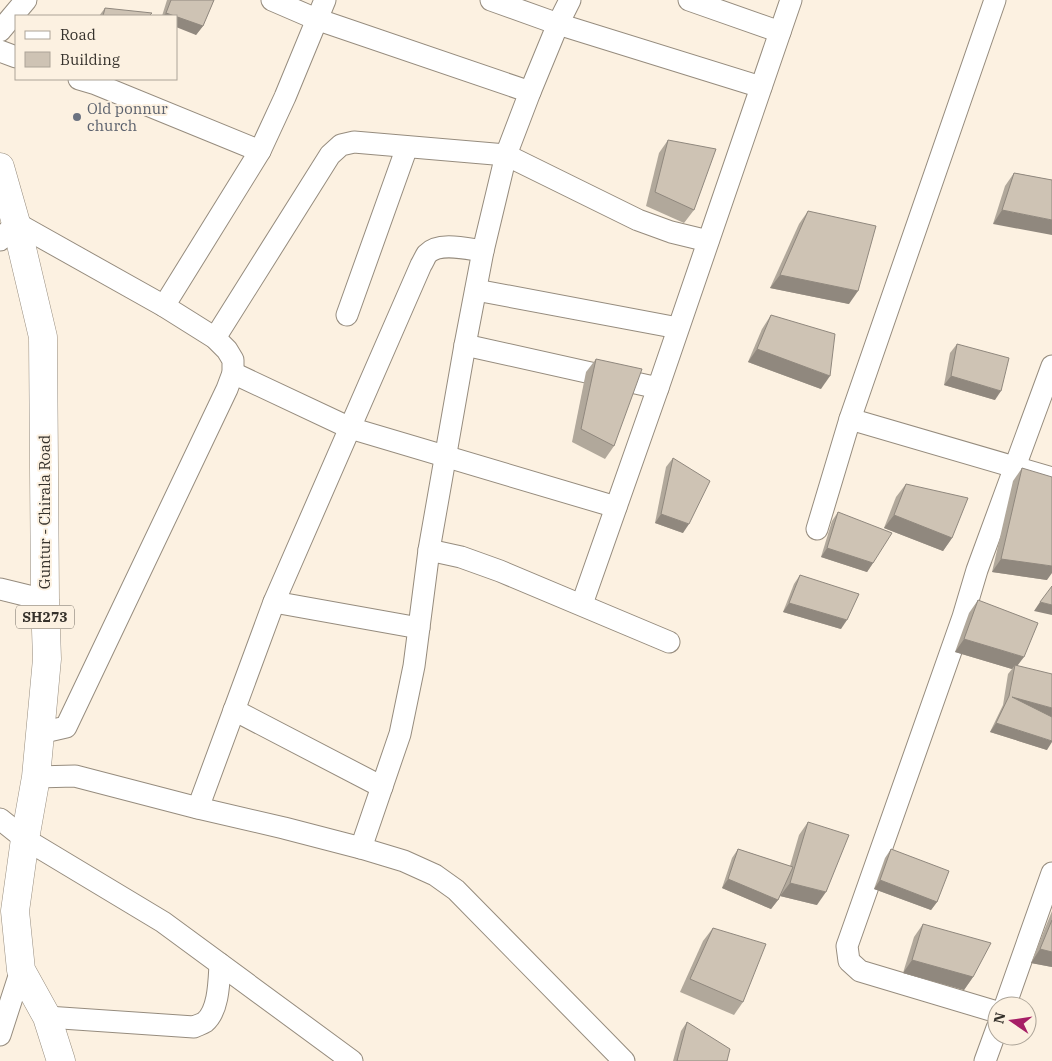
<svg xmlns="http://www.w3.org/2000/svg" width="1052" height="1061" font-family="'IBM Plex Serif',serif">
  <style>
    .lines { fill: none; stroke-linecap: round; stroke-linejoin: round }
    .minor-casing { stroke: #968c7e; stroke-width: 23 }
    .primary-casing { stroke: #968c7e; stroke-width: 29 }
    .minor { stroke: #fff; stroke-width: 21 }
    .primary { stroke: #fff; stroke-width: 28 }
    .wall { fill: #b1a89b }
    .shaded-wall { fill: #90887e }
    .building { fill: #cec3b4; stroke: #90887e }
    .worship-dot { fill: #6b7280; stroke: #fcf1e1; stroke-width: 2 }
    .labels { text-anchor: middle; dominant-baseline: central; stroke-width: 4; stroke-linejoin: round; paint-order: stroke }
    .shield { fill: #fcf1e1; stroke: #716b62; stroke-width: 1 }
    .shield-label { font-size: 14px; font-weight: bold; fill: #35312b }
    .worship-label { font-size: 15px; fill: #5b616d; stroke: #fcf1e1; text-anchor: start }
    .street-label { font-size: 15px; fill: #35312b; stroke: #fcf1e1 }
  </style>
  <rect width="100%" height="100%" fill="#fcf1e1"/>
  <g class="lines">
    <defs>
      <g id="minor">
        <path d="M272 0 316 19 530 92"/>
        <path d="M491 0 558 24 761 87"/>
        <path d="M689 0 780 32"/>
        <path d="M0 31 26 0"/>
        <path d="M0 51 16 57"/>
        <path d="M79 79 96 84 260 151"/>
        <path d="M0 240 16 223 164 306 215 338 227 350 233 360V373L227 389 66 727 40 733"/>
        <path d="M476 290 678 328"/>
        <path d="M164 306 260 151 285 97 325 0"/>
        <path d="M347 315 407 147"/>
        <path d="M215 338 330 155 341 145 354 142 506 155 638 220 671 232 708 241"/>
        <path d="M465 345 658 388"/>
        <path d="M233 373 350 428 616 507"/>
        <path d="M850 419 1052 478"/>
        <path d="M817 529 850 419 995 0"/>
        <path d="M429 550 461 557 500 571 669 642"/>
        <path d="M0 589 45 600"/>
        <path d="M274 602 419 628"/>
        <path d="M582 604 658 388 791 0"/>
        <path d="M234 710 382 787"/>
        <path d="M36 777 75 776 198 808 284 828 361 848 404 861 435 875 456 890 624 1061"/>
        <path d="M198 808 274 602 421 265C423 262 425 257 427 254 439 241 468 249 483 251"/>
        <path d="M0 819 25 839 163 922 352 1061"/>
        <path d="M361 848 400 734 414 666 429 550 465 345 483 251 506 155 530 92 558 24 570 0"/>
        <path d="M1005 1006 1052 873"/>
        <path d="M997 1012 860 971 849 961 847 946 963 617 977 570 1052 366"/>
        <path d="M47 1017 194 1027C198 1025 202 1024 205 1022 219 1010 219 981 220 964"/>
        <path d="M0 1035 21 970"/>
        <path d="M985 1061 997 1028"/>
      </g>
      <path id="primary" d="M0 167 16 223 43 337 45 600 47 659 36 777 25 839 15 911 21 970 47 1017 61 1061"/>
    </defs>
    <use href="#minor" class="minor-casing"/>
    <use href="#primary" class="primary-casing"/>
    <use href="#minor" class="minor"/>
    <use href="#primary" class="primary"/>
  </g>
  <g class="wall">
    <path d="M167 0H214L203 26 196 35 176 16H162Z"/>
    <path d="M105 8 149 16H99Z"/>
    <path d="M668 140 694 210 684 223 646 206 659 153Z"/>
    <path d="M1014 173 1052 180 993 224 1005 186Z"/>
    <path d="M808 211 849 304 770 288 799 224Z"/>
    <path d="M771 315 821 389 748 362 762 329Z"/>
    <path d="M957 344 995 400 944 385 950 353Z"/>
    <path d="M596 359 614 446 605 459 572 442 586 372Z"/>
    <path d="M673 458 683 533 655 523 666 467Z"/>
    <path d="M1022 468 1047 580 992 572 1013 481Z"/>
    <path d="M906 484 952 538 943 551 884 528 896 497Z"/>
    <path d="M838 512 873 563 867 572 821 557 832 521Z"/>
    <path d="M800 575 841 629 783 612 794 584Z"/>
    <path d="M978 600 1017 666 1047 750 990 732 1003 705 1008 674 1012 669 955 652 969 613Z"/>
    <path d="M808 822 817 905 780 896 783 889 778 900 771 909 722 888 732 858 738 849 790 866 799 835Z"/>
    <path d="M891 849 937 902 931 910 874 889 885 858Z"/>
    <path d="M1052 911V967L1031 963Z"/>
    <path d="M923 924 973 977 964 990 903 973 914 937Z"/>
    <path d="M713 928 743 1002 734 1015 680 992 703 941Z"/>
    <path d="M687 1022 727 1061H673L681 1031Z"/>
  </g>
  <g class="shaded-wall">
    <path d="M166 13 176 16H163Z"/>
    <path d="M176 16 203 26 196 35 176 27Z"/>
    <path d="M1002 210 1052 220V235L993 224Z"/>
    <path d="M780 275 858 291 849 304 770 288Z"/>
    <path d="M757 349 830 376 821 389 748 362Z"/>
    <path d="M951 376 1001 391 995 400 944 385Z"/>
    <path d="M661 514 689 524 683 533 655 523Z"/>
    <path d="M894 515 952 538 943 551 884 528Z"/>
    <path d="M827 548 873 563 867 572 821 557Z"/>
    <path d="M1001 559 1052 566V573L1047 580 992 572Z"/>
    <path d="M1040 602 1052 605V615L1034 611Z"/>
    <path d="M789 603 847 620 841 629 783 612Z"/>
    <path d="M964 639 1024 657 1014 670 1015 665 1012 669 955 652Z"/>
    <path d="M1012 697 1052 708V719Z"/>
    <path d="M996 723 1052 741V742L1047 750 990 732Z"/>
    <path d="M728 879 778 900 771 909 722 888Z"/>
    <path d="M880 880 937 902 931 910 874 889Z"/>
    <path d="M790 883 826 892 817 905 780 896Z"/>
    <path d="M1040 949 1052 952V967L1031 963Z"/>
    <path d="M912 960 973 977 964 990 903 973Z"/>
  </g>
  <g class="building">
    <path d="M171 0H214L203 26 166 13Z"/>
    <path d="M105 8 152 13 149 16H103Z"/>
    <path d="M668 140 716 149 694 210 655 192Z"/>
    <path d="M1014 173 1052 180V220L1002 210Z"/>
    <path d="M808 211 876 226 858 291 780 275Z"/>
    <path d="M771 315 835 334 830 376 757 349Z"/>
    <path d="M957 344 1009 358 1001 391 951 376Z"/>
    <path d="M596 359 642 369 614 446 581 429Z"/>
    <path d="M673 458 710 481 689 524 661 514Z"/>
    <path d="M1022 468 1052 477V566L1001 559Z"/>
    <path d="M906 484 968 498 952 538 894 515Z"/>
    <path d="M838 512 892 533 873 563 827 548Z"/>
    <path d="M800 575 859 594 847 620 789 603Z"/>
    <path d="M1052 586V605L1040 602Z"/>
    <path d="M978 600 1038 623 1024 657 964 639Z"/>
    <path d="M1015 665 1052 674V708L1012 697 1052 717V741L996 723 1009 696Z"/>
    <path d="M808 822 849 835 826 892 790 883Z"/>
    <path d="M738 849 793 867 778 900 728 879Z"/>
    <path d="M891 849 949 871 937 902 880 880Z"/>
    <path d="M1052 920V952L1040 949Z"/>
    <path d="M923 924 991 943 973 977 912 960Z"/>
    <path d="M713 928 766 944 743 1002 690 979Z"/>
    <path d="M687 1022 730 1049 727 1061H677Z"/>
  </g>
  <circle class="worship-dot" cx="77" cy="117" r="5"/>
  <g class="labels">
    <rect class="shield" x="16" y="605.5" width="58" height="23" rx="4"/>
    <g class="shield-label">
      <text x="45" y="617">SH273</text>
    </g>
    <g class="worship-label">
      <text x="87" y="108">Old ponnur<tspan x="87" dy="17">church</tspan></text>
    </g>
    <g class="street-label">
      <text transform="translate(44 512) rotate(-90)">Guntur - Chirala Road</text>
    </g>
  </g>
  <rect x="15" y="15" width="162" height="65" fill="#fcf1e1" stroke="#aca498"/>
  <rect x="25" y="31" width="25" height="8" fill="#ffffff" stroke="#aca498"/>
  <text x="60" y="40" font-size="15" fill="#35312b">Road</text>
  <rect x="25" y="52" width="25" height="15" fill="#cec3b4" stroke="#aca498"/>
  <text x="60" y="65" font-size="15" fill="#35312b">Building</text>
  <g transform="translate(1012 1021) rotate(283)"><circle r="24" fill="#fcf1e1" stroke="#aca498"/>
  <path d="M0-4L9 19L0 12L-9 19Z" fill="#a61e66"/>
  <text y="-8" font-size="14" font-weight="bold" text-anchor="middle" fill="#35312b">N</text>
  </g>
</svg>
